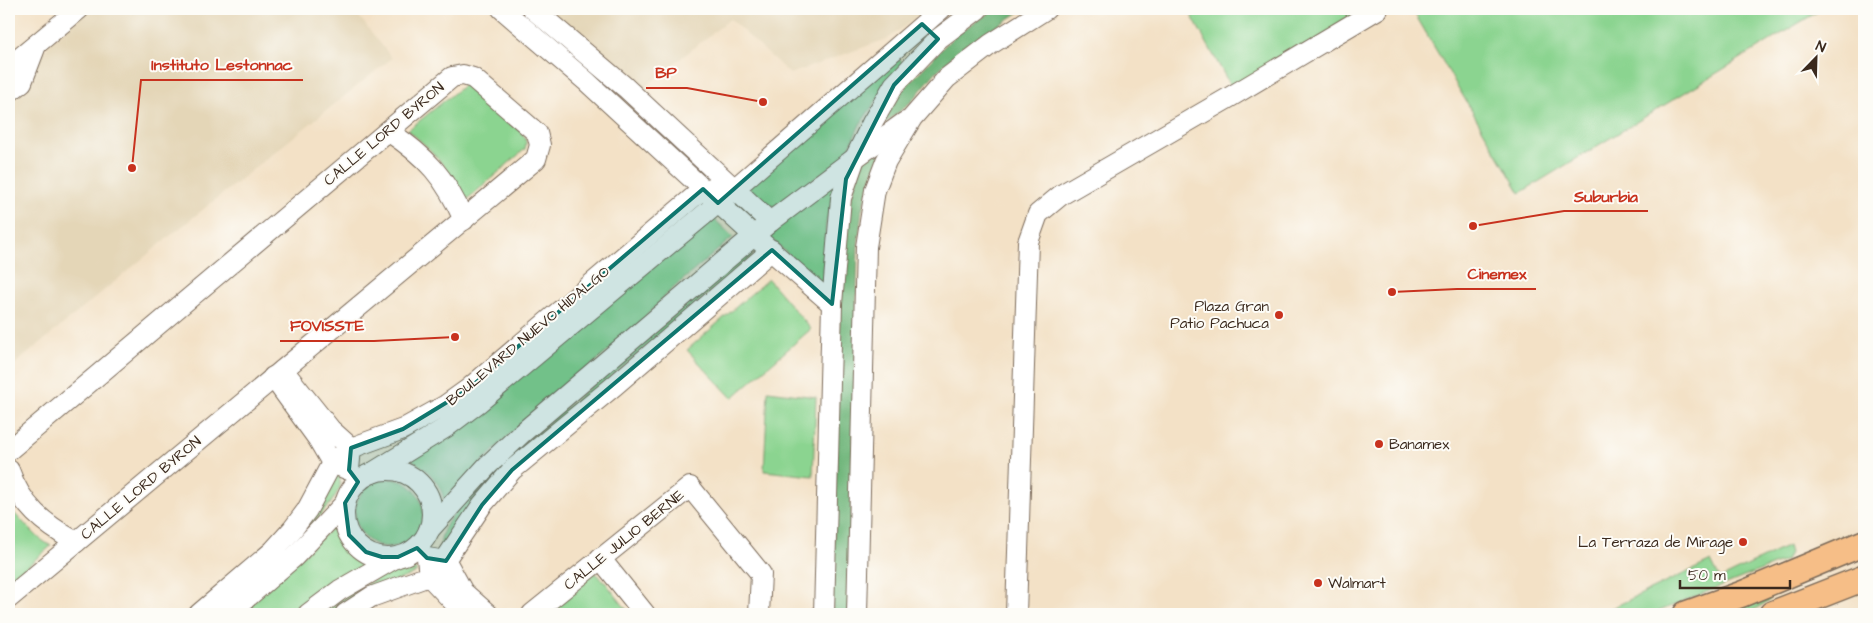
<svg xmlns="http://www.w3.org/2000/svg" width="1873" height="623" font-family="'Architects Daughter',sans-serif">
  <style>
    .built { fill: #e4d6b7 }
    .green { fill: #8bd490; stroke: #637f57 }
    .forest { fill: #70b67a; stroke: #56704c }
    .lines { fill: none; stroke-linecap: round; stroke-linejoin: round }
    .minor-casing { stroke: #7b6a59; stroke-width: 22 }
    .major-casing { stroke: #7b6a59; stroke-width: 28 }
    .minor { stroke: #fff; stroke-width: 20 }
    .major { stroke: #f6be87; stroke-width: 25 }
    .marked { fill: #0f766e; fill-opacity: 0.2; stroke: #0f766e; stroke-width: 4; stroke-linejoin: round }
    .poi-dot { fill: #c8321e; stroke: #fdfcf7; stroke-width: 2 }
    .labels { text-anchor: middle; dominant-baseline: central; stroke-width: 4; stroke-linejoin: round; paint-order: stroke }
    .street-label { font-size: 15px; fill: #3b2a1e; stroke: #fdfcf7 }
    .poi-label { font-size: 15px; fill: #3b2a1e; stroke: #fdfcf7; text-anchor: end }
    .leader { fill: none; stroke: #c8321e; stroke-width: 2 }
    .callout-dot { fill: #c8321e; stroke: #fdfcf7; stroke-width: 2 }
    .callout-label { font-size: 16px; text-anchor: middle; font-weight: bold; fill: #c8321e; stroke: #fdfcf7; stroke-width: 4; stroke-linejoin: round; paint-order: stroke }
  </style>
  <rect width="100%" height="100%" fill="#fdfcf7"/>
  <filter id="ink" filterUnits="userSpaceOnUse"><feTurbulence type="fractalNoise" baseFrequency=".02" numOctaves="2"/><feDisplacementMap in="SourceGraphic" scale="10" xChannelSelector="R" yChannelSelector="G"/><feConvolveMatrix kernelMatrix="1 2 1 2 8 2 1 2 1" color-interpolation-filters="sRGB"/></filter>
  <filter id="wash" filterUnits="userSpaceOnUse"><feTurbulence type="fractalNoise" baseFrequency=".0096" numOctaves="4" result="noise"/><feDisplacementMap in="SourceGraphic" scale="20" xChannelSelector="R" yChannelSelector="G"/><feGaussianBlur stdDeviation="1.12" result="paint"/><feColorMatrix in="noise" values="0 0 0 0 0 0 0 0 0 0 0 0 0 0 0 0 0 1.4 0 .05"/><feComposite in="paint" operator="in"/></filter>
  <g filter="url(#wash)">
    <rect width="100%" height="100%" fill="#f3e1c6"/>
    <g class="built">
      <path d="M88 9H353L392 58 165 240 9 369V99L50 44Z"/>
      <path d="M547 9H927L889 38 790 74 730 19 641 90Z"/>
    </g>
    <g class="green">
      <path d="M1188 9H1380L1235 94Z"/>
      <path d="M1412 9H1822L1520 193Z"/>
      <path d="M900 59 902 63 860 124 846 155 779 206H769L747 186 813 127Z"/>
      <path d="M464 85 472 89 520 131C526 137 527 141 525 149L463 203 445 167 428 148 408 130Z"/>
      <path d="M839 179 826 222 824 252V287L767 235Z"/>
      <path d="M712 217 733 237 671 290 631 332 512 432 444 499C439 480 428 470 412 460Z"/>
      <path d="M753 252 751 257 515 458 444 551C428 534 476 487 489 474L747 253Z"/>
      <path d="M768 279 811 329 732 398 687 350Z"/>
      <path d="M768 391 816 397 813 476 764 471Z"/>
      <path d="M336 474 340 477V488L331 503 281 560 217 614H207Z"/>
      <circle cx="389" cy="513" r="34"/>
      <path d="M9 508 40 539 51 546 9 582Z"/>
      <path d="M335 525C341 550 347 552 368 564L325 591 298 614H241Z"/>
      <path d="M1788 546 1790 553 1786 560 1652 614H1599L1711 561 1720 579Z"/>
      <path d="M406 565 413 567 417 572 351 601 331 614H320L342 598 397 567Z"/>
      <path d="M590 568 605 582 630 614H536Z"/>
      <path d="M1768 596 1770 600 1747 614H1722Z"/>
    </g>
    <g class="forest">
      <path d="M995 9H1024L963 48 935 73 912 101 874 133 893 100 955 35Z"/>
      <path d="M888 138 873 172 862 210 858 247 849 614H832L841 271 845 221 861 162Z"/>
    </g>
  </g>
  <g filter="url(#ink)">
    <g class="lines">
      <defs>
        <g id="minor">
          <path d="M502 9 586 81 753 235 832 304"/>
          <path d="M533 9 625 87 770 222"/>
          <path d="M9 67 79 9"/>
          <path d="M9 92 22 82 35 48"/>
          <path d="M388 131C427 157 445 177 464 220"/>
          <path d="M273 377 318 439 332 463 349 470 351 448 331 430 283 370"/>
          <path d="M9 450 452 77 463 75 473 78 537 133 540 145 536 159 9 598"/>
          <path d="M9 470C21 506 44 524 76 542"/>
          <circle cx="388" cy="514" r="44"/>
          <path d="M372 473 445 428 478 403 718 203 941 9"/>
          <path d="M429 530 488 465 521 434 770 222 855 158 905 122"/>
          <path d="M600 558 645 614"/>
          <path d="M199 614 273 551 292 530 307 510 332 463 351 448 403 429 446 405 467 390 703 189 734 187"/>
          <path d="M228 614 294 557 345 503"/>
          <path d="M308 614 340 590 397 557"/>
          <path d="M345 614 371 597 429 576 439 569 482 505 512 470 614 386 772 250"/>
          <path d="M465 614 429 576 427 558 446 561 463 592 488 614"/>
          <path d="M532 614 690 487 761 574 759 614"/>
          <path d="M824 614 832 304 841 198 855 158 872 123 894 85 938 39 978 9"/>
          <path d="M857 614 866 247 875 190 886 161 912 118 947 78 991 44 1046 9"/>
          <path d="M1016 614 1028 242 1038 214 1061 195 1230 97 1378 9"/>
        </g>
        <g id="major">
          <path d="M1686 614 1742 594 1864 543"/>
          <path d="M1772 614 1864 578"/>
        </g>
      </defs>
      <use href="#minor" class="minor-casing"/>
      <use href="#major" class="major-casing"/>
      <use href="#minor" class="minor"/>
      <use href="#major" class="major"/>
    </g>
  </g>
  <path class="marked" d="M922 24 938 39 894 85 846 179 832 304 772 250 512 470 482 505 446 561 427 558 417 548 398 557H382L366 552 349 535 345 503 358 482 349 470 351 448 403 429 467 390 703 189 718 203Z"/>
  <g class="poi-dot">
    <circle cx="1279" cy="315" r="5"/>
    <circle cx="1379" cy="444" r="5"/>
    <circle cx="1743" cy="542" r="5"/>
    <circle cx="1318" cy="583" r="5"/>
  </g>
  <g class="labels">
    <g class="street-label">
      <text transform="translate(384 134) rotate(-40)">CALLE LORD BYRON</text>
      <text transform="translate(528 336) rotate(-40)">BOULEVARD NUEVO HIDALGO</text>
      <text transform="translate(141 488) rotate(-40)">CALLE LORD BYRON</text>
      <text transform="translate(624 540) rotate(-39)">CALLE JULIO BERNE</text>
    </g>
    <g class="poi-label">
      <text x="1269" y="306">Plaza Gran<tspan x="1269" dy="17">Patio Pachuca</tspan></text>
      <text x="1389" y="444" text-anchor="start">Banamex</text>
      <text x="1733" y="542">La Terraza de Mirage</text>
      <text x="1328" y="583" text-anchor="start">Walmart</text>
    </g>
  </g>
  <path class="leader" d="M132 168L141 80H303M763 102L687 88H646M1473 226L1564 211H1648M1392 292L1457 289H1536M455 337L374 341H280"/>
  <g class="callout-dot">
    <circle cx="132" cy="168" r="5"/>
    <circle cx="763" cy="102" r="5"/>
    <circle cx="1473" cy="226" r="5"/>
    <circle cx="1392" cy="292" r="5"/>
    <circle cx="455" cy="337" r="5"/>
  </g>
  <g class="callout-label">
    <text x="222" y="70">Instituto Lestonnac</text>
    <text x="666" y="78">BP</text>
    <text x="1606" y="202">Suburbia</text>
    <text x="1497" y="279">Cinemex</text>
    <text x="327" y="331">FOVISSTE</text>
  </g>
  <rect width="1873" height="623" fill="none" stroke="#fdfcf7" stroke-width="30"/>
  <g transform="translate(1816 58) rotate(23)" stroke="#fdfcf7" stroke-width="4" paint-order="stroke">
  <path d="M0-4L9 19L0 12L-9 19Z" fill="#3b2a1e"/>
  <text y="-8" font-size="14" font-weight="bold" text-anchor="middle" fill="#3b2a1e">N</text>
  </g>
  <path d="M1680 580v8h110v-8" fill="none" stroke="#3b2a1e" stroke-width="2.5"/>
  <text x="1688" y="580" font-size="15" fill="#3b2a1e" stroke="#fdfcf7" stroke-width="4" paint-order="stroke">50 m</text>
</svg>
